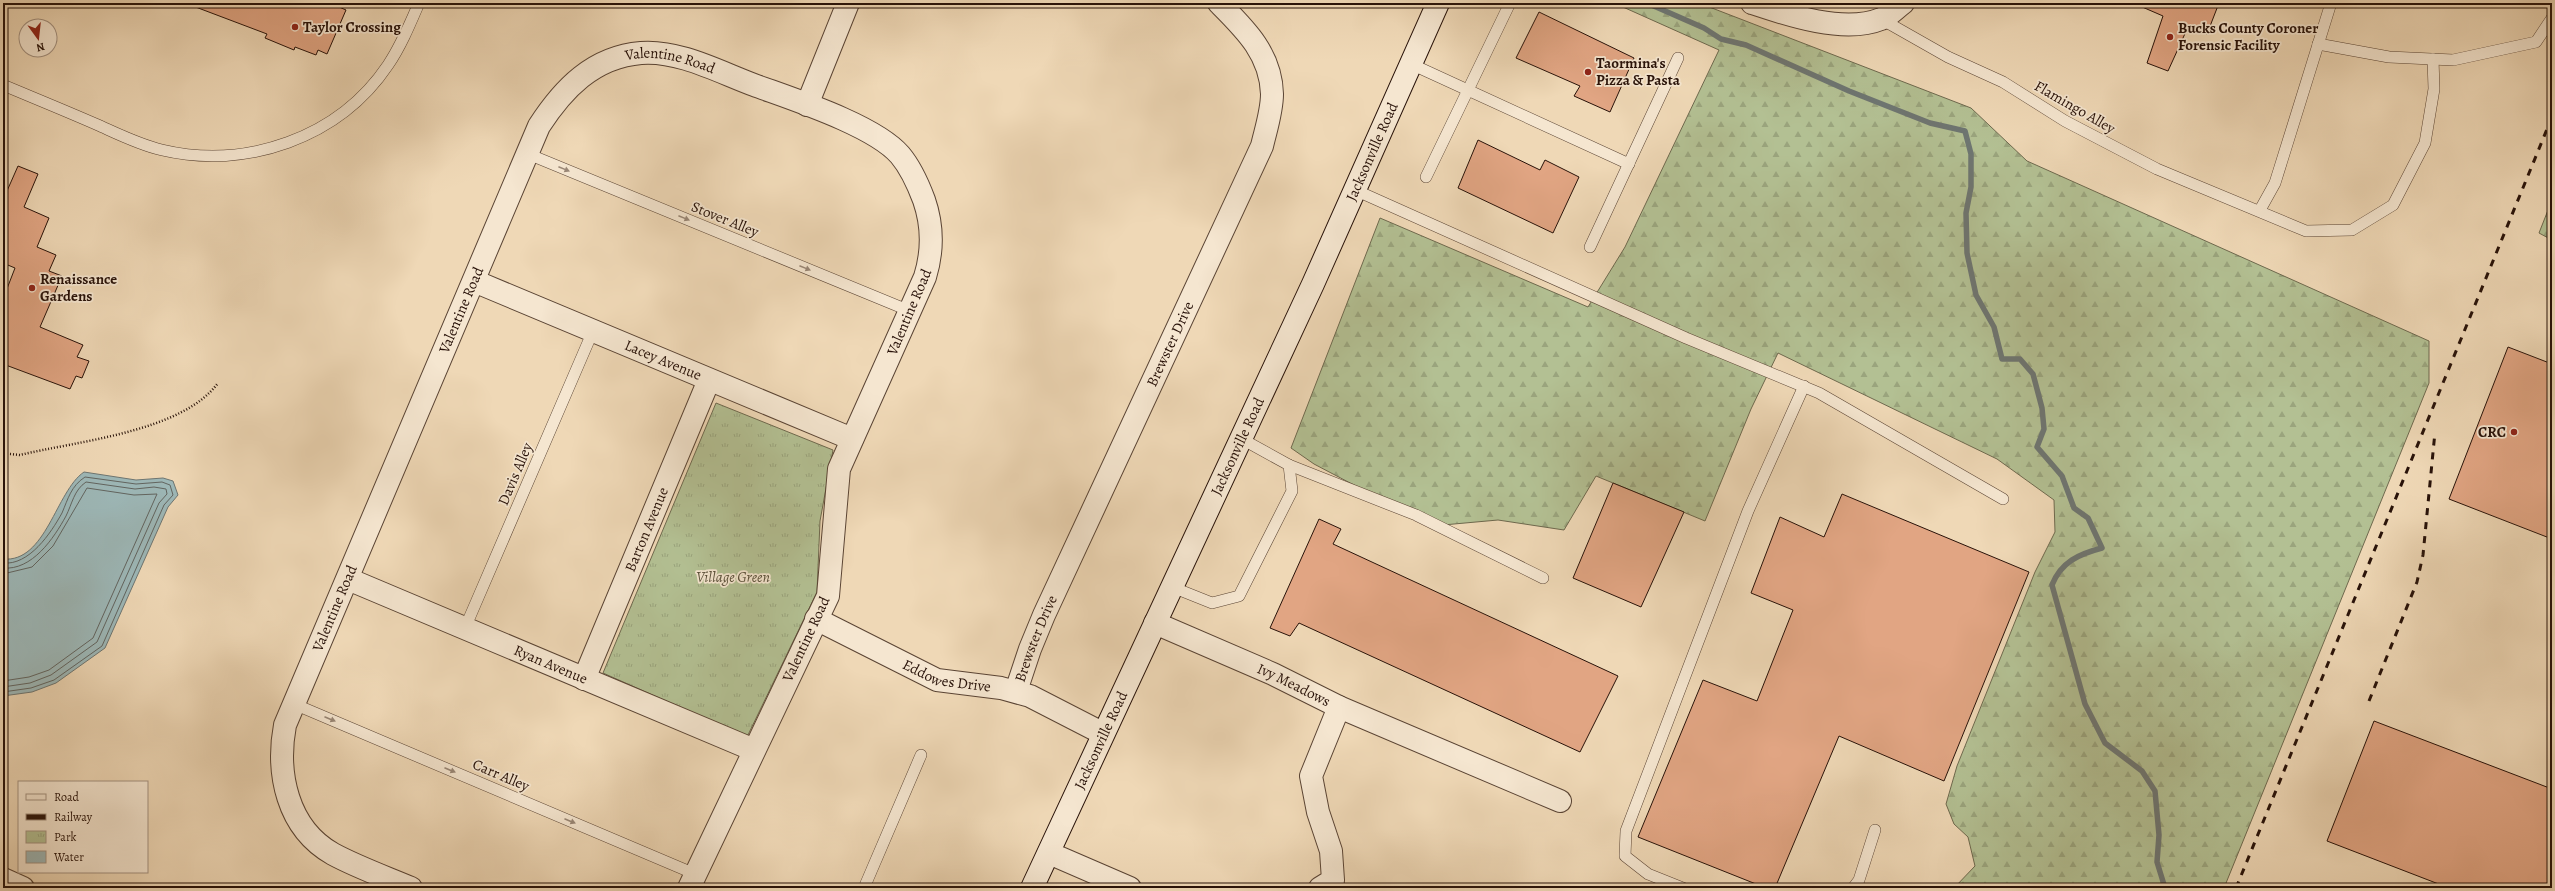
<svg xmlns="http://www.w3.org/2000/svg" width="2555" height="891" font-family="Alegreya,serif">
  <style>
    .forest { fill: url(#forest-firs); stroke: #6e694e }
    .park { fill: url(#park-tufts); stroke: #6e694e }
    .water { fill: #9db8b8; stroke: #6e7672 }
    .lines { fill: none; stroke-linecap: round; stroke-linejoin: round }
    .shore { stroke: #626560; stroke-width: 1 }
    .stream { stroke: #6e7672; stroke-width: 5.5 }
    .building { fill: #e1a583; stroke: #281209 }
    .lane-casing { stroke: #5a4434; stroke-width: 12 }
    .street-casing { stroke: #5a4434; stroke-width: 24 }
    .secondary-casing { stroke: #281209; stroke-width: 24 }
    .path { stroke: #281209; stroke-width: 2.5; stroke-dasharray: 1 2; stroke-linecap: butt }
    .lane { stroke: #f5e6d0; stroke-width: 11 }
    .street { stroke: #f5e6d0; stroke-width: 22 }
    .secondary { stroke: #f5e6d0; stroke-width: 22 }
    .rail { stroke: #281209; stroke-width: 3; stroke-dasharray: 7 7; stroke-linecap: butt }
    .oneway { fill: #998776 }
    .poi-dot { fill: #8f2418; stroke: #f5e6d0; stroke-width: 1.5 }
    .labels { text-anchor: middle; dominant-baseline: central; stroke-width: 3.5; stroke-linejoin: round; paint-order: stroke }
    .poi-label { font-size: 15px; font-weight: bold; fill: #281209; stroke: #f5e6d0; text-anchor: start }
    .street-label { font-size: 15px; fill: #281209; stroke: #f5e6d0 }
    .park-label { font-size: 15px; font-style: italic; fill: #594f39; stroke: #f5e6d0 }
  </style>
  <defs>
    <pattern id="forest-firs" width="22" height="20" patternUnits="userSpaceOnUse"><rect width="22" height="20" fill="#b3c093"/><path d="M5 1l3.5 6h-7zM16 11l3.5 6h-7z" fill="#9aa47d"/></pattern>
    <pattern id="park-tufts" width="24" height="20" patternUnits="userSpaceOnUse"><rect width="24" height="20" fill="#b3c093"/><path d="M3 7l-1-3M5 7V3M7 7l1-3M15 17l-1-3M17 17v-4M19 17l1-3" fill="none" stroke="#9aa47d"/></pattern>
  </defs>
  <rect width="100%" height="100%" fill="#efd8b6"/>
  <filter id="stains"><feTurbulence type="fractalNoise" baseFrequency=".005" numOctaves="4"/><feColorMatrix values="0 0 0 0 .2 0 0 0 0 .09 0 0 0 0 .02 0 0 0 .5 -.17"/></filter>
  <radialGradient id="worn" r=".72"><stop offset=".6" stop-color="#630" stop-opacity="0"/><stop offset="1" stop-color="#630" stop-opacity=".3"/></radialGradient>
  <g class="forest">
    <path d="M1614 3H1699L1971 108 2027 161 2429 341V383L2224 888H1954L1975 866 1968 837 1954 824 1946 804 1957 766 2035 572 2055 532 2054 500 1997 459 1778 353 1751 409 1705 521 1596 476 1564 530 1498 520 1432 526 1314 464 1291 448 1380 218 1588 307 1625 247 1719 50Z"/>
    <path d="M2552 200V240L2539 233Z"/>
  </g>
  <path class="park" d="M716 403 833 450 820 521 817 592 747 737 603 673Z"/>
  <path class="water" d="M84 472 136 480 163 478 173 481 178 495 168 507 105 648 56 683 32 692 3 696V559C46 563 56 491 84 472Z"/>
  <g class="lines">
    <g class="shore">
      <path d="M3 563C29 566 51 533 62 513 68 499 71 486 85 477L136 484 162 482 170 485 173 495 164 505 102 646 54 680 31 688 3 692"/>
      <path d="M3 568C32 571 54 538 66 516 72 504 74 490 86 482L135 489 154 487 166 489 167 494 159 503 97 642 51 675 30 683 3 687"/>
      <path d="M3 574 32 567 53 546 87 488 134 495 157 494 93 638 49 670 29 677 3 681"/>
    </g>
    <path class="stream" d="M1647 3 1704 28 1721 39 1746 45 1849 91 1930 123 1965 131 1971 154V187L1966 213 1967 253 1976 295 1994 327 2002 359H2020L2033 374 2042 408 2044 429 2037 447 2062 476 2074 508 2088 518 2102 548C2079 554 2061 562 2052 585L2085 704 2105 743 2142 771 2155 791 2159 835 2157 862 2165 888"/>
  </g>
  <g class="building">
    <path d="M185 3H330L346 10 327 54 318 50 316 55 295 47 294 50 265 38 267 34Z"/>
    <path d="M2133 3H2219L2207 34 2188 27 2168 71 2147 63 2163 16Z"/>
    <path d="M1539 12 1634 58 1610 112 1574 96 1580 86 1516 58Z"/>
    <path d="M1478 140 1540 170 1545 160 1579 177 1553 233 1458 188Z"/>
    <path d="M18 166 38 174 24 207 49 218 37 247 56 255 49 271 62 276 40 327 83 345 77 357 89 361 82 378 76 376 70 389 3 364V299L15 268 3 263V200Z"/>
    <path d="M2508 347 2552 364V539L2449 499Z"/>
    <path d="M1613 483 1684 512 1641 607 1573 578Z"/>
    <path d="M1842 494 2029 572 1944 781 1839 736 1775 888H1766L1638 837 1703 680 1757 701 1793 610 1751 593 1780 517 1824 537Z"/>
    <path d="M1319 519 1341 529 1333 544 1618 676 1580 752 1299 623 1290 636 1270 628Z"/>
    <path d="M2374 721 2552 789V888H2449L2327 841Z"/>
  </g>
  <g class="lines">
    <defs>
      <g id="lane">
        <path d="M1881 19 1948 57 2003 82 2065 121 2157 169 2306 231 2352 230 2393 205 2425 143 2434 89 2433 59"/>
        <path d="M2318 44 2389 57 2453 60 2536 42 2552 18"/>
        <path d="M1411 64 1629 164"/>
        <path d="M3 85C34 98 66 111 98 125 118 134 140 145 162 150 246 170 339 138 388 65 401 46 410 24 419 3"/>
        <path d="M528 154 910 311"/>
        <path d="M1426 177 1510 3"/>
        <path d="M1355 190 1686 338 1819 393 2003 499"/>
        <path d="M2260 210 2275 183 2331 3"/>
        <path d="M1590 247 1678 58"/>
        <path d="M1289 465 1416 515 1543 578"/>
        <path d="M1172 587 1212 603 1239 596 1292 491 1289 465 1240 438"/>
        <path d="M465 628 593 331"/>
        <path d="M294 704 695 874"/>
        <path d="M864 888 921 755"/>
        <path d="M1683 888 1648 874 1625 856 1626 831 1748 511 1804 386"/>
        <path d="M1853 888 1859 880 1875 830"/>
      </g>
      <g id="street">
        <path d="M1752 3C1788 15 1844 34 1881 19 1889 16 1896 8 1903 3"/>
        <path d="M807 105 848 3"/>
        <path id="s1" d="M474 281 852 439"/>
        <path id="s2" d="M348 579 754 750"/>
        <path id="s3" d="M816 619 937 680 1001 688 1030 696 1102 733"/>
        <path id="s4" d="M1155 623 1273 674 1339 707 1311 776 1318 812 1331 851 1333 880 1320 888"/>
        <path id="s5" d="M584 679 709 380"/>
        <path id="s6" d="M1016 691 1030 649 1044 615 1262 146C1266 129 1272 111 1272 94 1271 54 1245 29 1219 3"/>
        <path d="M1339 707 1560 801"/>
        <path d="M1049 853 1130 888"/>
        <path d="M3 879 23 888"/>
        <path id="s7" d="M411 888C385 877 357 867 333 854 287 828 276 773 285 725L539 126C563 89 593 57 641 53 679 50 719 72 754 85 792 99 874 125 900 155 911 168 918 184 924 200 933 226 933 251 925 277L839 469 828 596 689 888"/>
      </g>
      <g id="secondary">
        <path id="s8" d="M1032 888 1313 284 1438 3"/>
      </g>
    </defs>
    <use href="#lane" class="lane-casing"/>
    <use href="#street" class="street-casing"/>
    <use href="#secondary" class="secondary-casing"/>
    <path class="path" d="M10 454 20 455C77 441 182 432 218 383"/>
    <use href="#lane" class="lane"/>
    <use href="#street" class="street"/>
    <use href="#secondary" class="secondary"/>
    <g class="rail">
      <path d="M2369 701 2417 582 2423 555 2435 432"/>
      <path d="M2236 888 2552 117"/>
    </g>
  </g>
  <defs><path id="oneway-solid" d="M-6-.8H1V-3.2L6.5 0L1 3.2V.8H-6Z"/></defs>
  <g class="oneway">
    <use href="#oneway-solid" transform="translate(564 169) rotate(22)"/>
    <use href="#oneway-solid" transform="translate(684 218) rotate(22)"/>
    <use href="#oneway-solid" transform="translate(805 268) rotate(22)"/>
    <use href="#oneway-solid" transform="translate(330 719) rotate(23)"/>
    <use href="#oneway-solid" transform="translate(450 770) rotate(23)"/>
    <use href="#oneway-solid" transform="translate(570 821) rotate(23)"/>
  </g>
  <g class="poi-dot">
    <circle cx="295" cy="27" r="4"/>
    <circle cx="2170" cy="37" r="4"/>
    <circle cx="1588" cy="72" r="4"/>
    <circle cx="32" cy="288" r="4"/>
    <circle cx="2514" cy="432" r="4"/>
  </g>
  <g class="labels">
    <g class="poi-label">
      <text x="303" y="27">Taylor Crossing</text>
      <text x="2178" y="28">Bucks County Coroner<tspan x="2178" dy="17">Forensic Facility</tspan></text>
      <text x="1596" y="63">Taormina's<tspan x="1596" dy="17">Pizza &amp; Pasta</tspan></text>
      <text x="40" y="279">Renaissance<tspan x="40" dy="17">Gardens</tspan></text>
      <text x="2506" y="432" text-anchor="end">CRC</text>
    </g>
    <g class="street-label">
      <text stroke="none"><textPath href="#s7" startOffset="1043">Valentine Road</textPath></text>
      <text transform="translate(2075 107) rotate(30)">Flamingo Alley</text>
      <text stroke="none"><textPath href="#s8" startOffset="811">Jacksonville Road</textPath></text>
      <text transform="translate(725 219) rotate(22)">Stover Alley</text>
      <text stroke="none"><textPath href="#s7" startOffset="683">Valentine Road</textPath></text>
      <text transform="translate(909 312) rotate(-67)">Valentine Road</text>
      <text stroke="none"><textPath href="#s6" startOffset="380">Brewster Drive</textPath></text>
      <text stroke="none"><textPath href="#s1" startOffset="205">Lacey Avenue</textPath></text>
      <text stroke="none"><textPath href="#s8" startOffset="487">Jacksonville Road</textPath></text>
      <text transform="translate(515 474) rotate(-67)">Davis Alley</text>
      <text stroke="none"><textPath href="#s5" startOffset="162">Barton Avenue</textPath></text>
      <text stroke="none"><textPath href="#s7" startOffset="359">Valentine Road</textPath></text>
      <text transform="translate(806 639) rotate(-65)">Valentine Road</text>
      <text stroke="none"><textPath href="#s6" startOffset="56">Brewster Drive</textPath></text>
      <text stroke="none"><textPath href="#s2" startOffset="220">Ryan Avenue</textPath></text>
      <text stroke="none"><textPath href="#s3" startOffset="144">Eddowes Drive</textPath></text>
      <text stroke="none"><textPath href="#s4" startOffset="152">Ivy Meadows</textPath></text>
      <text stroke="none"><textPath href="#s8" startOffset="163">Jacksonville Road</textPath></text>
      <text transform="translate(501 775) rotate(23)">Carr Alley</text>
    </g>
    <g class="park-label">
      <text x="733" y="577">Village Green</text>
    </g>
  </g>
  <rect width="2555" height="891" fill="none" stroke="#efd8b6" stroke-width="16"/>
  <rect x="4" y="4" width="2547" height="883" fill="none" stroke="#281209" stroke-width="2"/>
  <rect x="8" y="8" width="2539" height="875" fill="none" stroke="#281209"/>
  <rect x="18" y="781" width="130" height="92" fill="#f5e6d0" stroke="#a39180"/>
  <rect x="26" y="794" width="20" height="6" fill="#f5e6d0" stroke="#a39180"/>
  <text x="54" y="801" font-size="12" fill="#281209">Road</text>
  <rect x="26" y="814" width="20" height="6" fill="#281209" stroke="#a39180"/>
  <text x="54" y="821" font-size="12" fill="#281209">Railway</text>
  <rect x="26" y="831" width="20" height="12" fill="url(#park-tufts)" stroke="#a39180"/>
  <text x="54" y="841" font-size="12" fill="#281209">Park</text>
  <rect x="26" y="851" width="20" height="12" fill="#9db8b8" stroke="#a39180"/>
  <text x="54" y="861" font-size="12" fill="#281209">Water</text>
  <g transform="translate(38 38) rotate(165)"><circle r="19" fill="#f5e6d0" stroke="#a39180"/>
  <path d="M0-3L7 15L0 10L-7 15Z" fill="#8f2418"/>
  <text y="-6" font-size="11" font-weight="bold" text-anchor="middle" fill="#281209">N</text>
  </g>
  <rect width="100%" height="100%" filter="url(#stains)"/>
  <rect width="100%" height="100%" fill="url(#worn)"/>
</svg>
